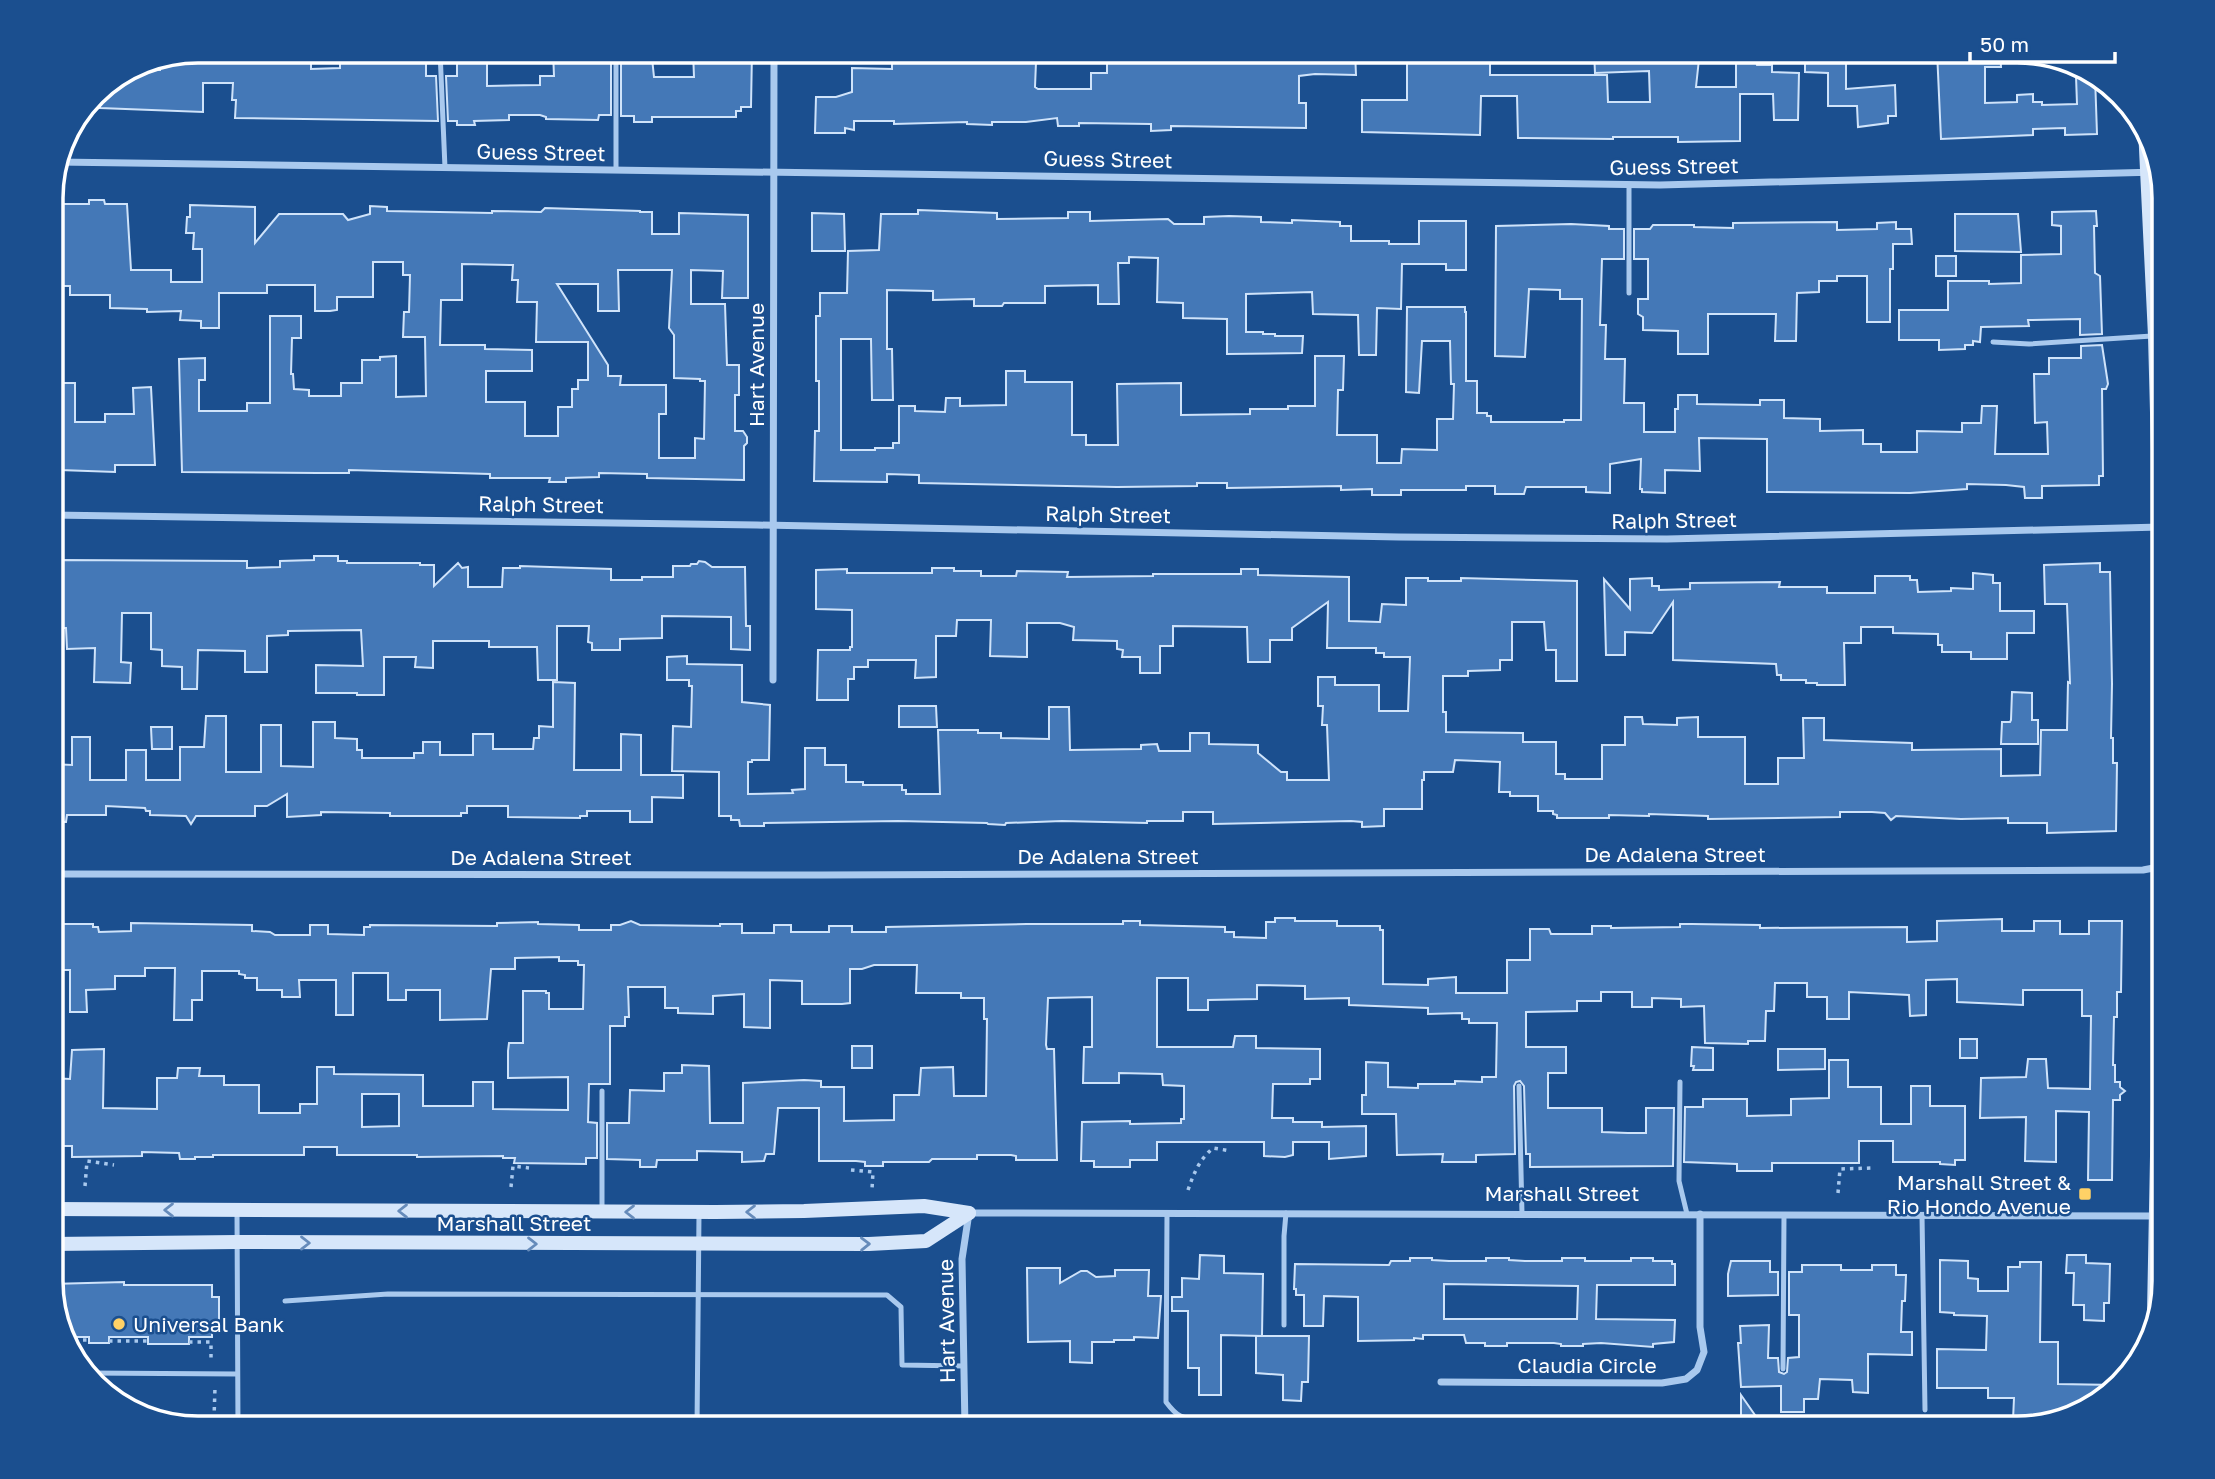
<svg xmlns="http://www.w3.org/2000/svg" width="2215" height="1479" font-family="'Golos Text',sans-serif">
  <style>
    .building { fill: #4478b7; stroke: #cfe3fa; stroke-width: 2; fill-rule: evenodd }
    .lines { fill: none; stroke-linecap: round; stroke-linejoin: round }
    .path { stroke: #a9c9ee; stroke-width: 3.5; stroke-dasharray: 3.5 5; stroke-linecap: butt }
    .lane { stroke: #a9c9ee; stroke-width: 5 }
    .street { stroke: #a9c9ee; stroke-width: 7 }
    .secondary { stroke: #d6e6fa; stroke-width: 14 }
    .oneway { stroke: #668bba }
    .poi-dot { fill: #ffd166; stroke: #1b4f8f; stroke-width: 2.5 }
    .labels { text-anchor: middle; dominant-baseline: central; stroke-width: 5; stroke-linejoin: round; paint-order: stroke }
    .street-label { font-size: 21px; fill: #fff; stroke: #1b4f8f }
    .poi-label { font-size: 21px; fill: #fff; stroke: #1b4f8f; text-anchor: end }
    .rim { fill: none; stroke: #fff; stroke-width: 3.5 }
  </style>
  <rect width="100%" height="100%" fill="#1b4f8f"/>
  <g class="building">
    <path d="M198 51H311V69L340 68V51L403 53V51H426V76H436L438 121 235 118 236 100H232L233 83H203V112L100 108 99 91 130 70H160V58Z"/>
    <path d="M457 51H487V86L540 85V76H554L553 51H611V115H599L598 120 546 119V117L540 115H509V120L474 121 475 125H457V121H448L446 76H457Z"/>
    <path d="M621 51H644V58H652L654 77H694L693 51H752L751 107H741V111H736V117H652V122H634V116H621Z"/>
    <path d="M1107 51H1136V55H1172V52L1208 51H1355L1356 75 1315 74 1299 76V103H1306V128L1171 126V130L1151 131V124L1079 123V126H1058L1057 118 1026 122H992V125L967 124V122L894 124V121H854V130L845 128V133H815L816 97H836L852 92V68L892 69V56L944 57V52H973V57H1000V62H1036L1035 87 1038 89H1091V73H1107Z"/>
    <path d="M1407 51H1490V75H1607L1608 102H1650L1649 71 1595 73 1594 51H1623V53L1687 51V59H1699L1696 87H1736V59H1755L1757 65H1772V72L1799 73 1798 120H1774L1773 94H1740V141L1678 142V137H1613V139L1518 138 1517 96H1481L1480 135 1362 132V100H1407Z"/>
    <path d="M1805 51H1846V89L1895 85 1896 116H1888V123L1858 127 1857 106H1828V73L1805 72Z"/>
    <path d="M1937 51H2000L2001 67H1985V103L2017 102V95L2033 94V102H2042V105L2077 104 2076 76H2095L2097 134 2065 135V128L2033 129V135L1941 139Z"/>
    <path d="M89 200H104L105 204H127L131 270H171V282H202V249H193L194 233H186L187 217H190V205L255 207V243L279 214H343L348 220 370 214V206L387 207V211L492 213V211L541 212 545 208 640 211V212H652V234H679V213L748 215V298H722L723 271 691 270V304H725L727 365H739V395H735V431H743L747 437V443L744 446V480L647 478V474L599 473V477L566 478V482H549L550 478H490V474L455 473 349 470V473H317L182 472 179 359 205 358V380H199V411H247V403H270V316H301V338H292L291 374H293L294 389 309 390V396H341V383H362V360H380V357L396 356V397L426 396 425 337H403L404 312H409L410 275H403V262H373V297H337V310L330 311H315V285H267V293H219V328H201V321L180 320 181 311 147 312V309L110 308V295H70V286H59V279H51V204H89ZM462 264 513 265 512 280H518L517 302H537L536 342H588V380H578V389H572V407H558V436H525V402H486V371H532V350L485 349V345H440L441 300H462ZM618 270H672L669 328 674 335V378L700 379V381H705L704 439 695 438V458H659V414H666V385H620L621 376H608V365L557 284H598V311H619Z"/>
    <path d="M918 210 997 213V219L1068 218V212H1090V221L1168 219 1174 224H1204V217L1229 216 1261 217V222L1292 223V220L1340 222V226H1351V241H1389V244H1419V221H1466V270H1446V264H1402L1401 309 1377 308 1376 355H1359L1358 315 1313 314 1312 292 1246 294V332H1263V334H1275V336H1303L1302 353 1227 354V319L1183 318V303L1157 302 1158 258 1129 257V263H1118L1119 304H1098V285L1045 286V303H1004L1002 306H974V299L933 300V291L887 290V349H892L893 400H872L871 339H841V450H875V448H893V443H899V406H915V411L945 412 946 398H960V406L1006 405V371H1025V382H1072V435H1086V445H1118L1117 384 1181 383V415L1250 414V409H1288V406H1315V356H1344L1343 390H1338L1337 435H1377V463H1401L1402 449 1437 450V419H1453L1454 384H1451L1450 341H1422L1419 393 1406 392 1407 307H1465V312H1466V381H1477V413H1487V416H1491V422H1564V420H1581L1582 299H1560V290L1529 289 1525 357 1495 356 1496 226 1571 224 1609 226V229H1624V259H1602L1600 325H1606L1605 359H1625L1624 403H1644V432H1675V409H1678V395H1697V404L1760 405V400H1784V418L1820 419V431L1863 430V444H1881V452H1917V431L1962 432V423H1981L1982 406H1997L1995 454H2048L2047 422 2035 423 2034 374H2049V358H2081V346L2102 345 2108 384 2106 389H2102L2103 476H2099V485L2042 486V498H2025L2024 487 2006 485 1967 484V489L1910 493 1767 492V439L1699 438 1700 471 1665 470V493L1642 492V489H1640L1641 459 1610 464V493L1586 492V487H1526L1524 494H1495V486H1466V490H1401V495H1372V489L1341 490V486L1227 488V483H1197V486L1117 487 919 483V475L887 474V482L814 481 815 431H819V381H816V316H820V293H847L848 251 879 250 881 214H918Z"/>
    <path d="M2096 211 2097 226H2094L2095 273 2100 276 2102 334 2080 335V319L2028 320 2029 326 1981 327 1980 342 1973 341V345H1965V349L1939 350V340H1899V310H1948V281H1989V284L2021 283V255L2061 254V226L2052 225V212Z"/>
    <path d="M812 213 844 214 845 251H812Z"/>
    <path d="M1955 214H2018L2021 252 1955 251Z"/>
    <path d="M1837 222V230L1877 229V223L1896 222V229H1911L1912 244H1893V269H1890V322H1867V276H1837V281H1819V292L1797 293 1796 341H1775L1776 314H1708V354H1678V331L1643 330V317L1638 314V299H1648V259H1634V229H1650L1653 225H1694V227L1733 228V223Z"/>
    <rect x="1936" y="256" width="20" height="20"/>
    <path d="M51 383H75V422H105V414H134L133 388 151 387 155 465H115V472L60 470 59 419H51Z"/>
    <path d="M314 556H338V561H347V563H420V565H434V586L458 563 462 568 468 567V587H502L503 568H520V566L611 569V580H642V577H673V566H690L691 564H697L699 561 705 562 712 567H745L746 626H750V650L731 649V617L662 616V638L620 639V650H592V643L588 642 589 626H557V680H538L537 647H489V641H433V668L415 667 416 657H384V695H357V693H316V665L363 666 361 630 288 631V635L267 636V672H245V651L198 650 197 689H182V667L162 666V650L151 649V613H122L121 662 131 663 130 683 94 682 95 648 67 649 66 628H57V625H53L55 568H61V560L247 561V568L280 567V561L314 560Z"/>
    <path d="M2100 563V572H2110L2112 684 2111 738H2113V763H2117L2116 831 2047 833V823H2008V818L1961 819 1896 816 1891 820 1885 813 1872 812H1840V817L1708 819V816L1649 814V816L1609 815V818H1557V815L1553 814V811H1538V796H1510V792H1499L1500 762 1455 760 1453 772H1424V780H1422V809H1384V826L1362 827V822L1351 821 1213 824V812H1183V821H1147V823L1062 821 1006 823 1005 825 988 824 987 823 898 821 764 823V826H740L739 820H731V816H719V772L672 771 673 726 691 727 692 686H689V680H667V657L687 656V664L742 665V702L770 705 769 760H752V762H748V794L793 793 792 790 805 789V748H825V765H846V782H863V785H902V790H906V794H940L938 730H978V733H1001V738L1049 739V707H1069L1070 750 1141 749V745L1157 744 1159 751H1190V733H1209V744L1258 745V753L1281 772H1287V780H1329L1327 725H1322L1323 706H1318V677H1335V685H1379V711H1408L1410 657H1384V653H1376V648H1327L1328 602 1292 628V640H1270V662H1248L1247 627 1173 626V646H1160V673H1140V657H1122L1123 650 1117 649V641L1073 640 1074 627 1060 623H1027V657L990 656 991 620H957L956 636H936V677L915 678 916 660H868V667H854V679H848V700H817L818 650H850V647H852V610L816 609V570L847 569V573H932V568H954V571H981V576H1016L1017 571 1068 572 1067 577 1153 576V574H1241V569H1258V575L1349 577V621L1380 622 1382 604 1406 605V578H1428V581H1461V578L1577 581V681H1556V650H1546L1544 622H1512V660H1500V670L1468 671V676H1443V712H1446V732L1523 733V742H1556V774H1565V779H1602V745H1625V717H1642L1643 724 1677 725V718L1698 717V737H1745V784H1778V758H1804L1803 718H1824V740L1912 743V750L2001 749V776L2040 775 2041 730H2067L2068 682 2070 683 2067 604H2045L2044 565Z"/>
    <path d="M1973 573 1993 575V583H2000V611H2034V633H2007V659H1971V652H1942V645H1938V634L1893 633V627H1861V643H1844L1845 685H1817V683H1806V680H1781V675H1777L1776 664 1673 660V602L1652 633 1625 632V655H1606L1604 579 1630 609V579L1652 578V586H1659V590L1690 589V583L1780 582 1779 587H1827V593H1875V576H1910V580H1917L1918 592 1951 591V588L1973 589Z"/>
    <path d="M553 682 575 683 574 770H621V734L641 735V775H683V798L652 797V822H630V811H587V816H580V818L508 817V806H467V813H461V816H390V813L321 812V815L287 817V794L267 806H255V816H196L191 824 186 816 150 815V811H146L145 808 106 806V815H67L66 822H51V764L72 765V737H90V780H126V750H146V780H180V747H204L206 716H226V772H261V725H281V766L313 767V722H335V738L357 739V750H362V758H414V753H423V742H440V755H473V734H493V749H533L534 738H539V726L553 727Z"/>
    <path d="M2012 692 2032 693V720H2038V744H2001L2002 722H2010L2011 720Z"/>
    <path d="M899 706H936L937 727H899Z"/>
    <path d="M151 727H172V749H152Z"/>
    <path d="M1275 918H1295V921H1337V926H1380V930H1383V984L1428 985V979L1456 977V993H1507V960H1530V929H1549L1551 934H1592V926H1611V928L1680 927V924H1692L1760 925V928L1907 927V942L1937 941V921L2002 919V931H2034V921H2060V934H2089V921H2122L2121 992H2117V1017H2114L2113 1065H2115V1082H2120V1087L2125 1091 2120 1095V1100H2113L2112 1180H2088L2089 1112 2056 1111V1162L2025 1161 2026 1117 1980 1118 1981 1078 2026 1077 2028 1059H2046L2048 1088 2090 1089 2091 1016H2082V990H2023V1005L1957 1002V979L1926 980V1015L1910 1016 1909 995 1849 992V1019H1827V997H1807V983H1775L1774 1011H1766L1765 1041H1748V1044L1705 1043 1704 1006 1681 1007V999L1652 998V1007H1632V992H1601V1001H1577V1011L1526 1012V1047H1566V1073H1548V1108H1602V1132L1628 1133H1646V1108H1674L1673 1166 1530 1167V1154H1526L1524 1086 1520 1081 1516 1082 1514 1086 1515 1154 1476 1155V1162H1442L1443 1154 1397 1155 1396 1114H1362V1095H1366V1062L1388 1063V1087L1418 1088V1084H1455V1081L1482 1082V1077H1496L1497 1023H1469V1019H1462V1013L1428 1014V1008L1349 1005V998L1305 999V986L1257 985V999L1208 1000V1010H1188V978H1157V1047H1233L1235 1036H1256V1048L1320 1049V1079H1310V1084H1273L1272 1118H1293V1122H1322V1127L1366 1126V1156L1329 1159V1142H1293V1155L1285 1157 1264 1156V1142H1157V1160H1130V1167H1094V1161H1081L1082 1122 1130 1121V1124L1181 1123V1119H1184V1086L1163 1085 1162 1074 1119 1073V1083H1083L1084 1047H1092V997L1048 998 1046 1045 1047 1049H1054L1057 1160H1016V1156L1011 1155H977V1159H932L929 1162H883V1166H865V1162L856 1161H819V1108H778L774 1154H766L764 1161 742 1162V1152L697 1151V1160H657L656 1167H640V1160L607 1159V1123H629L630 1090 664 1091V1073H682V1065L709 1066 710 1123H743V1083L804 1080 821 1081V1087H844V1121L894 1120V1095H919L921 1068 953 1067 954 1096H986L987 1019H984V998H961V993H916L917 965H874L862 969H850V1003L842 1004H802V981L770 980V1028L744 1027V994L713 996V1014L678 1013V1008H665V987H628L629 1017H625V1026H610V1084H589L588 1122 597 1123V1158H586V1164L514 1163 515 1158H503V1156L417 1157V1155H337V1147H304V1155H213V1157H195V1159H180L179 1153 142 1152V1156L72 1157V1146H51V1078L70 1079 72 1050 104 1049 103 1108 157 1109V1078H177L178 1068H200L199 1076H224V1085H259V1113H300V1104H317V1067H334V1074L423 1075V1106H473V1082H493V1109L568 1110V1077L508 1078V1051L509 1043H523V991H546V993H549V1009H583L584 965H578V961H559V957L515 958V969H491L487 1019 440 1020V990H406V1000H388V973H353V1015H336V980H299L300 997H282V990H257V978H245V975L239 974V971H202V1000H192V1020H174L175 968H145V976H115V989L86 990 87 1012H70V970H51V924H93V927H98L99 932 131 931V923L252 925V931L270 932 275 935H310V925H328V934L364 935V927H370V925L497 926V923L538 922V924L579 925V930H611V925H620L631 921 640 925 720 926V924H742V933H774V925H791V932H829V926H852V932H886V927L1027 924H1123V921H1140V925L1225 927V932H1234V937L1266 938V922H1275ZM362 1094H399V1126L362 1127Z"/>
    <rect x="1960" y="1039" width="17" height="19"/>
    <rect x="852" y="1046" width="20" height="22"/>
    <path d="M1692 1047 1713 1048V1070H1693L1694 1066H1691Z"/>
    <path d="M1778 1049H1825V1069L1778 1070Z"/>
    <path d="M1829 1060H1848V1087H1881V1124H1911V1086H1930V1106H1965V1160H1955V1165L1940 1164V1162H1893V1141H1859V1163H1772V1171H1737V1164L1684 1162 1685 1107H1703V1099H1747V1116L1791 1115V1099L1829 1098Z"/>
    <path d="M1200 1255 1224 1256V1273L1263 1274 1262 1336 1221 1335V1395H1199V1368H1188V1311H1172V1297H1182V1278L1199 1279Z"/>
    <path d="M2067 1255H2086V1263L2110 1264 2109 1303H2104V1321L2084 1320V1305H2073L2074 1273H2066Z"/>
    <path d="M1410 1258H1432V1260L1449 1261H1486V1258H1509V1260L1525 1261H1562V1258H1585V1261H1631V1258H1653V1261H1672V1264H1675V1285H1597L1596 1319 1675 1320 1674 1342 1653 1344V1347L1601 1343 1583 1344V1346H1561V1344L1554 1343H1507V1346H1485V1343H1466L1464 1335H1423V1339L1414 1338V1340L1358 1341V1297L1324 1296 1323 1326H1304V1295H1296V1289H1294L1295 1264 1389 1265 1391 1261H1410ZM1444 1284 1578 1286 1577 1319H1444Z"/>
    <path d="M1940 1260 1968 1261V1278L1978 1279V1291H2008V1267H2020V1262H2041L2040 1342H2058V1384L2115 1385 2090 1409 2031 1424V1420H2013L2014 1398H1988V1388H1937V1349L1986 1350 1987 1316 1954 1315V1313L1940 1312Z"/>
    <path d="M1731 1261H1770V1272H1778V1295L1728 1296V1274Z"/>
    <path d="M1802 1265H1841V1270H1872V1265H1896V1275H1906L1905 1301H1902L1901 1332H1912V1355L1868 1354V1393L1853 1392 1852 1380 1820 1379 1818 1399H1804V1412H1781V1386L1741 1387 1738 1343H1741L1740 1326 1769 1325 1768 1358H1778L1779 1372 1784 1374 1787 1372 1788 1358 1799 1357V1315H1789V1272H1802Z"/>
    <path d="M1027 1268H1060V1283L1081 1271H1087L1096 1277 1115 1276V1270H1149L1148 1296H1161L1158 1338 1134 1337V1340H1114V1342H1092V1363L1070 1362V1341L1028 1342Z"/>
    <path d="M124 1282V1285H212V1297H219V1330L212 1329V1337H189V1344H148V1337H109V1343H89V1337H65L51 1284Z"/>
    <path d="M1256 1336H1309L1308 1382H1302L1301 1401 1283 1400V1375L1256 1373Z"/>
    <path d="M1741 1395 1764 1428H1741Z"/>
  </g>
  <g class="lines">
    <g class="path">
      <path d="M851 1170 873 1172 872 1189"/>
      <path d="M85 1186 87 1161 114 1165"/>
      <path d="M511 1187 513 1166 529 1168"/>
      <path d="M1188 1190C1194 1173 1199 1160 1213 1148L1231 1151"/>
      <path d="M1838 1193 1840 1169 1873 1168"/>
      <path d="M66 1340H89"/>
      <path d="M109 1341H148"/>
      <path d="M189 1342H211V1362"/>
      <path d="M214 1419 215 1387"/>
    </g>
    <g class="lane">
      <path d="M440 51 445 168"/>
      <path d="M2028 56H2033"/>
      <path d="M616 170V51"/>
      <path d="M1629 293V184"/>
      <path d="M1993 342 2029 344 2152 336"/>
      <path d="M1680 1082 1679 1181 1687 1214"/>
      <path d="M1519 1086 1522 1214"/>
      <path d="M602 1210V1091"/>
      <path d="M237 1211 238 1428"/>
      <path d="M1167 1213 1166 1402C1178 1418 1182 1418 1201 1420"/>
      <path d="M1922 1215 1925 1410"/>
      <path d="M285 1301 388 1294 887 1295 901 1307 902 1365 964 1366"/>
      <path d="M1284 1325V1236L1286 1213"/>
      <path d="M1783 1369 1784 1215"/>
      <path d="M88 1373 237 1374"/>
      <path d="M697 1428 699 1214"/>
    </g>
    <g class="street">
      <path d="M57 162 1660 185 2158 172"/>
      <path d="M51 515 757 525 1399 537 1667 539 2161 527"/>
      <path d="M773 680 774 51"/>
      <path d="M51 874 821 875 2143 870 2164 866"/>
      <path d="M1441 1382 1662 1383 1686 1379 1697 1370 1704 1352 1700 1327V1214"/>
      <path d="M965 1428 962 1259 969 1213 2155 1216"/>
    </g>
    <g class="secondary">
      <path d="M2145 128 2155 336 2164 680"/>
      <path d="M51 1209 715 1212 804 1211 924 1206 969 1213"/>
      <path d="M51 1244 237 1242 869 1244 926 1241 969 1213"/>
      <path d="M2154 1313 2164 791"/>
    </g>
  </g>
  <defs><path id="oneway-chevron" d="M-2-3.5L2.5 0L-2 3.5" fill="none" stroke-width="1.6" stroke-linecap="round" stroke-linejoin="round" transform="scale(1.75)"/></defs>
  <g class="oneway">
    <use href="#oneway-chevron" transform="translate(169 1210) rotate(-180)"/>
    <use href="#oneway-chevron" transform="translate(403 1211) rotate(-180)"/>
    <use href="#oneway-chevron" transform="translate(630 1212) rotate(-180)"/>
    <use href="#oneway-chevron" transform="translate(751 1212) rotate(180)"/>
    <use href="#oneway-chevron" transform="translate(305 1243)"/>
    <use href="#oneway-chevron" transform="translate(532 1244)"/>
    <use href="#oneway-chevron" transform="translate(865 1244) rotate(-1)"/>
  </g>
  <g class="poi-dot">
    <rect x="2078" y="1187" width="14" height="14" rx="3.5"/>
    <circle cx="119" cy="1324" r="7"/>
  </g>
  <g class="labels">
    <g class="street-label">
      <text transform="translate(541 152) rotate(1)">Guess Street</text>
      <text transform="translate(1108 159) rotate(1)">Guess Street</text>
      <text transform="translate(1674 166) rotate(-1)">Guess Street</text>
      <text transform="translate(756 365) rotate(-90)">Hart Avenue</text>
      <text transform="translate(541 504) rotate(1)">Ralph Street</text>
      <text transform="translate(1108 514) rotate(1)">Ralph Street</text>
      <text transform="translate(1674 520) rotate(-1)">Ralph Street</text>
      <text x="1675" y="854">De Adalena Street</text>
      <text x="1108" y="856">De Adalena Street</text>
      <text x="541" y="857">De Adalena Street</text>
      <text x="1562" y="1193">Marshall Street</text>
      <text x="514" y="1223">Marshall Street</text>
      <text transform="translate(946 1321) rotate(-91)">Hart Avenue</text>
      <text x="1587" y="1365">Claudia Circle</text>
    </g>
    <g class="poi-label">
      <text x="2071" y="1182">Marshall Street &amp;<tspan x="2071" dy="24">Rio Hondo Avenue</tspan></text>
      <text x="133" y="1324" text-anchor="start">Universal Bank</text>
    </g>
  </g>
  <path d="M0 0H2215V1479H0ZM198 63H2017A135 135 0 0 1 2152 198V1281A135 135 0 0 1 2017 1416H198A135 135 0 0 1 63 1281V198A135 135 0 0 1 198 63Z" fill="#1b4f8f" fill-rule="evenodd"/>
  <path class="rim" d="M198 63H2017A135 135 0 0 1 2152 198V1281A135 135 0 0 1 2017 1416H198A135 135 0 0 1 63 1281V198A135 135 0 0 1 198 63Z"/>
  <path d="M1970 52v10h145v-10" fill="none" stroke="#ffffff" stroke-width="3.5"/>
  <text x="1980" y="52" font-size="21" fill="#ffffff" stroke="#1b4f8f" stroke-width="5" paint-order="stroke">50 m</text>
</svg>
